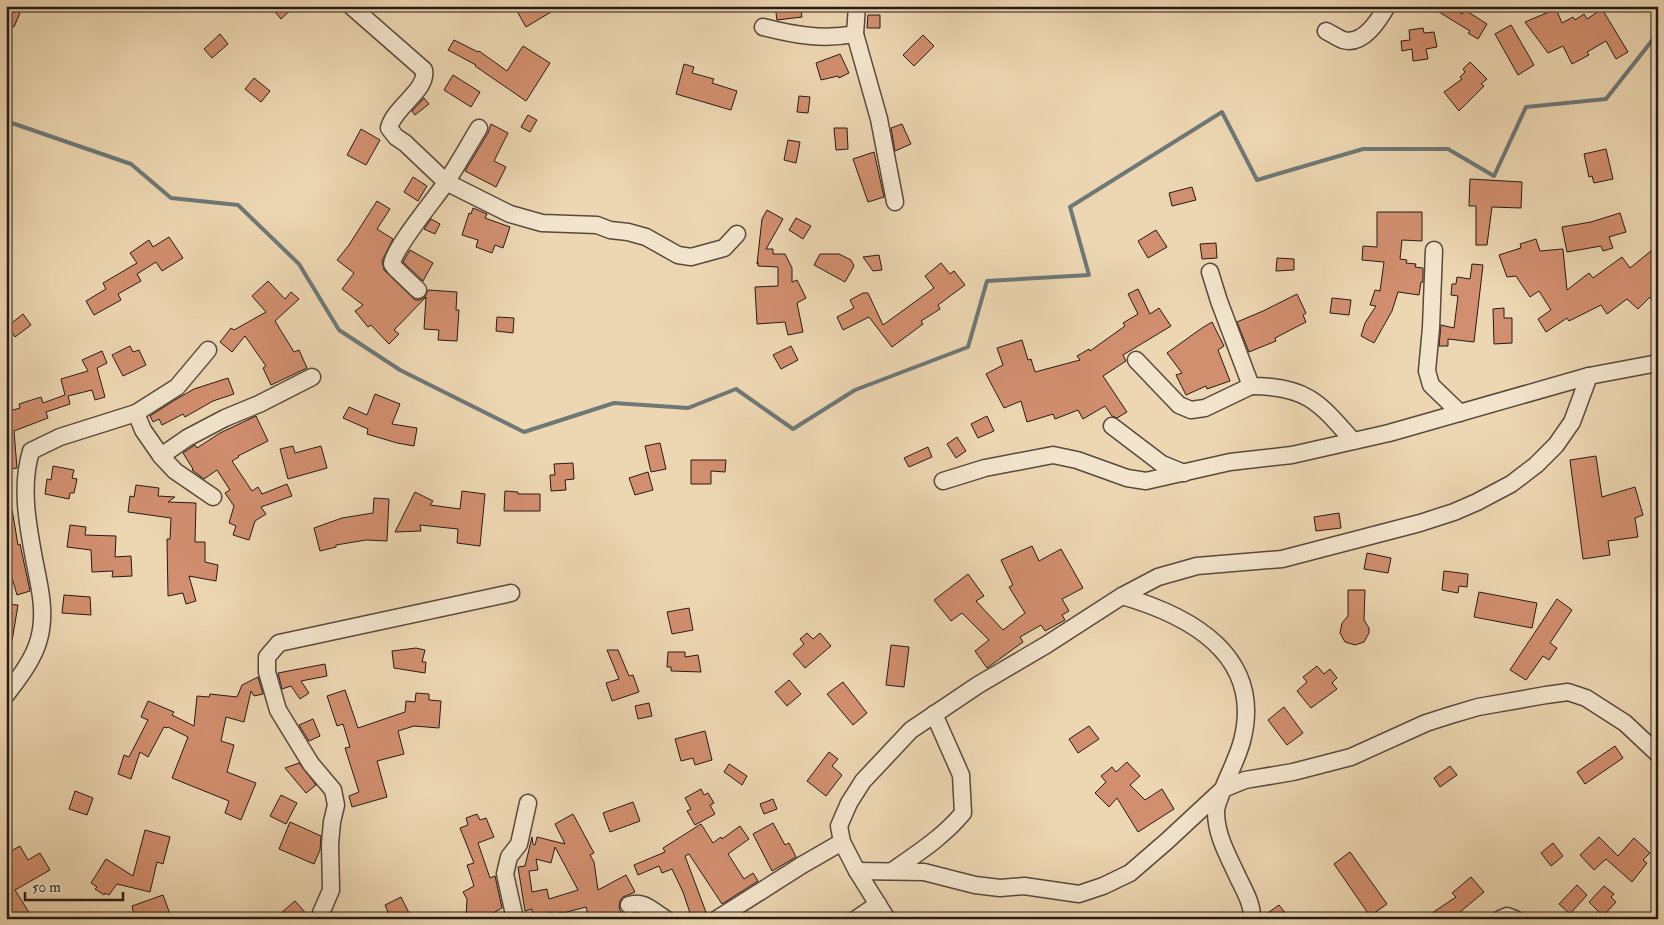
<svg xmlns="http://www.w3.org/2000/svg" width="1664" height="925" font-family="'IM FELL Double Pica',serif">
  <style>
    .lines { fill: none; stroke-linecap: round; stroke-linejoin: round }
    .stream { stroke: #6e7877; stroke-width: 4 }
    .building { fill: #d28f6f; stroke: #261a16; fill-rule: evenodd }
    .minor-casing { stroke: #58493d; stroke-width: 19 }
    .minor { stroke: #f3e5cd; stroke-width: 16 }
  </style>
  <rect width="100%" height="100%" fill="#edd7b2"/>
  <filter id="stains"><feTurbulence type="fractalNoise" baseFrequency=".004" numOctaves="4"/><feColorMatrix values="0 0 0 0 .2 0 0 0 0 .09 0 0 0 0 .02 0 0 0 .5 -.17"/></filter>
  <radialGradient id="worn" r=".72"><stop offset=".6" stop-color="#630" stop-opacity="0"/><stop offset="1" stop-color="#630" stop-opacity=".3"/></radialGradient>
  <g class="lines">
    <path class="stream" d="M6 121 131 164 171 198 238 205 299 264 339 330 400 370 524 432 614 403 688 408 736 389 793 429 855 390 968 347 987 281 1089 275 1070 207 1222 112 1257 180 1363 149H1448L1494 176 1526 107 1606 99 1658 33"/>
  </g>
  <g class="building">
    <path d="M270 6H295L281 19Z"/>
    <path d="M514 6H561L526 27Z"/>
    <path d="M775 6H800L802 17 777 20Z"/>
    <path d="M1429 6H1449L1462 14 1465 10 1487 24 1478 39 1468 33 1470 31Z"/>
    <path d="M11 9 20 13 14 27 6 24Z"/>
    <path d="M1556 9 1562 23 1573 17 1575 20 1584 14 1587 19 1602 9 1628 52 1616 59 1606 41 1587 52 1589 55 1572 64 1563 46 1548 53 1525 22Z"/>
    <path d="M868 15H880V28H867Z"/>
    <path d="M1511 25 1534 65 1518 75 1495 34Z"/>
    <path d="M1423 28 1424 33 1434 32 1437 47 1426 49 1428 59 1413 61 1412 49 1402 51 1401 41 1410 40 1409 30Z"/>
    <path d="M220 34 228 44 212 58 204 49Z"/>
    <path d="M923 35 934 46 914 66 903 55Z"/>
    <path d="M454 40 478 52 479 51 507 71 523 46 550 63 526 101 475 66 476 65 448 50Z"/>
    <path d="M840 54 849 73 839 78 838 76 821 80 816 63Z"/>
    <path d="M1470 62 1487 79 1481 84 1484 86 1459 111 1444 92 1462 79 1460 77 1465 72 1463 69Z"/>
    <path d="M684 64 694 67 692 73 714 79 712 83 737 91 731 110 676 94Z"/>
    <path d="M453 75 480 92 471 107 444 90Z"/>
    <path d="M254 78 270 91 261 102 245 89Z"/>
    <path d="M799 96 810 97 808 113 797 112Z"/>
    <path d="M424 98 429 104 415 115 412 111Z"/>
    <path d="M528 115 537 120 530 132 521 127Z"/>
    <path d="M491 124 508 133 494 161 506 167 496 187 465 171 488 133Z"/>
    <path d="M902 124 911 144 895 151 891 128Z"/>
    <path d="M834 128H847L848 149 836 150Z"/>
    <path d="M361 129 380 140 366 165 347 155Z"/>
    <path d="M788 140 800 142 796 163 784 160Z"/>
    <path d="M1606 149 1613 179 1594 183 1592 176 1589 177 1584 154Z"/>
    <path d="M874 152 884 197 868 202 853 159Z"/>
    <path d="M413 177 427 186 418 201 404 192Z"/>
    <path d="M1470 179 1522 182 1521 208 1492 207 1487 245H1476V206H1469Z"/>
    <path d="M1192 187 1196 200 1172 206 1169 193Z"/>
    <path d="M377 201 390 209 377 229 393 239 382 261 384 270 415 300H420L425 297 428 290 457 292 456 310H459L457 341 438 340 439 330 424 329 426 297 394 330 399 334 389 344 371 325 368 327 355 311 363 305 342 289 354 273 337 260 349 245Z"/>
    <path d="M473 208 487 214 485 218 510 227 503 248 495 245 492 253 476 247 478 240 462 235 469 213 471 214Z"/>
    <path d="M767 210 783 219 766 249H773V254H785L792 268V282L797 280 806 298 797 303 803 332 788 335 785 322 757 324 755 287 778 286V267L758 266V262L757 264 762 219Z"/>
    <path d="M1377 212H1422V241L1402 240 1400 259 1407 260 1406 263 1416 264 1415 267 1423 268V282H1421L1419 295 1398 292 1392 311 1374 343 1361 336 1365 323 1376 306 1370 305 1375 290 1380 291 1384 262 1362 260 1363 246 1377 247Z"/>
    <path d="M1620 213 1626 232 1609 237 1613 248 1603 251 1601 246 1567 252 1562 227 1591 222Z"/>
    <path d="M796 218 811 226 803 239 789 230Z"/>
    <path d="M431 219 440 224 435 234 424 229Z"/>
    <path d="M1156 230 1167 247 1148 258 1138 241Z"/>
    <path d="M169 237 183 258 162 271 156 262 137 274 141 281 118 294 121 300 94 315 86 301 106 289 103 283 137 263 130 253 149 240 153 247Z"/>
    <path d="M1536 239 1540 251 1563 249 1567 290 1589 273 1593 278 1622 257 1630 268 1651 251 1658 258V310L1650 297 1638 309 1627 299 1607 314 1601 305 1569 321 1567 318 1546 332 1538 319 1551 310 1539 291 1530 297 1516 276 1507 277 1499 255 1521 248 1520 244Z"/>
    <path d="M1216 243 1217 258 1202 259 1200 244Z"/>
    <path d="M410 250 433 263 423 281 403 262Z"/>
    <path d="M820 254H839L851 260 854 266 845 282 814 265Z"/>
    <path d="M879 255 882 270 873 271 863 257Z"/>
    <path d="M1277 258 1294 259V270L1276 271Z"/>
    <path d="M941 263 950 274 954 271 965 285 938 305 940 309 921 321 923 324 892 347 869 317 843 330 837 317 854 308 850 300 863 293H868L883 325 934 288 925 276Z"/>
    <path d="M1472 264 1483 265 1474 342 1448 339V346H1439L1441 325 1454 328 1458 296 1451 295 1452 284H1456L1457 277 1470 279Z"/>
    <path d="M268 281 285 299 291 292 299 299 275 321 294 352 299 350 307 368 271 385 263 368 266 366 245 336 232 352 220 342 231 328 234 330 266 312 252 296Z"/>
    <path d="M1138 289 1150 314 1159 308 1171 326 1123 355 1126 361 1103 376 1127 412 1117 418 1112 416 1105 406 1083 419 1078 410 1055 419 1053 414 1027 422 1021 401 1004 408 986 374 1003 365 997 348 1022 340 1028 360 1031 359 1035 372 1080 360 1077 356 1089 349 1090 351 1125 326 1123 323 1138 314 1128 294Z"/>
    <path d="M1297 294 1306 313 1303 315 1306 322 1275 338 1276 341 1249 352 1237 322 1263 311Z"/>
    <path d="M1332 298 1351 300 1349 315 1330 313Z"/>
    <path d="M1504 308V318H1512V343L1494 344 1493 309Z"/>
    <path d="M23 314 31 325 15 337 8 326Z"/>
    <path d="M497 317 514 318 513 333 496 331Z"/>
    <path d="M1212 322 1224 346 1218 350 1230 381 1207 389 1206 386 1186 395 1176 375 1182 373 1167 353 1202 328Z"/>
    <path d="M130 346 133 352 139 350 146 365 123 376 112 355Z"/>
    <path d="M791 346 798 360 781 369 773 355Z"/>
    <path d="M102 351 107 363 97 368 105 397 95 400 92 390 68 396 70 404 46 412 48 418 14 431 17 468 6 470V412L20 408 19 404 41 397 43 403 65 395 61 379 88 371 82 360Z"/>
    <path d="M228 378 234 394 213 401 185 417 183 414 162 425 159 419 153 422 150 416 175 400 194 389Z"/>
    <path d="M375 394 400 404 392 424 417 428 414 446 397 443 367 434 368 429 343 418 349 407 367 415Z"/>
    <path d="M256 416 268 441 238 456 239 457 232 461 252 491 258 487 262 494 287 484 292 496 261 507 266 514 255 521 249 540 233 535 236 526 229 523 234 506 225 493 230 490 217 470 204 479 192 470 193 469 183 453 195 445 197 448 220 433Z"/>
    <path d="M987 416 994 431 978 438 971 424Z"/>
    <path d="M957 437 966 451 956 458 947 444Z"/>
    <path d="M660 443 666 469 651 472 645 446Z"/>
    <path d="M293 446 295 453 321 446 327 468 288 479 280 449Z"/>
    <path d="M928 447 932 457 909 467 904 458Z"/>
    <path d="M1596 456 1602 497 1635 487 1643 515 1635 518 1638 537 1608 541 1610 555 1583 559 1570 460Z"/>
    <path d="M691 460H726L725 472 711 471V484H691Z"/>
    <path d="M573 463 574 479 565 480 566 490 551 491 550 475H555L554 464Z"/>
    <path d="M53 466 74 470 72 478 77 479 74 493H70L69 499 45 494 47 479 51 480Z"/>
    <path d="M648 472 653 490 635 495 629 478Z"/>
    <path d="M136 485 159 488 158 496 175 497 168 502 196 503 195 542H205V562L218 565 216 581 189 576 196 601 186 604 183 593 168 596 167 539H170L171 518 128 512 130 496 134 497Z"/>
    <path d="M462 491 485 494 480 546 457 543 458 529 420 525 421 531 395 532 415 492 433 501 430 505 460 509Z"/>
    <path d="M505 491 518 492V494H540V511H504Z"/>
    <path d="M374 498 389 499 387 541 366 540 336 545V547L320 551 314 528 342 518 373 513Z"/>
    <path d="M6 509H12L18 545 20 544 30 591 17 595 10 571 6 572Z"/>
    <path d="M1339 513 1341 528 1316 531 1314 517Z"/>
    <path d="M70 525 86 527 85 535 116 536 115 557 131 556 132 576 112 577 113 571 92 572 91 550 67 547Z"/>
    <path d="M1032 546 1039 561 1061 549 1083 588 1062 599 1069 611 1062 615 1065 620 1045 631 1041 625 1020 637 1023 642 987 668 975 651 989 640 962 613 951 621 934 600 968 574 984 596 976 601 1003 630 1025 613 1009 587 1013 585 1001 560Z"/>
    <path d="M1367 553 1391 558 1388 573 1364 569Z"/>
    <path d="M1444 571 1468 574 1467 587 1459 586 1458 593 1442 590Z"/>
    <path d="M1348 590H1365L1364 620 1369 628V633L1364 642 1355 645 1345 642 1340 633 1342 623 1348 616Z"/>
    <path d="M1479 592 1537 603 1532 628 1474 617Z"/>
    <path d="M64 595 90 597 91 615 62 613Z"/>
    <path d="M1557 599 1572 610 1550 643 1557 648 1549 660 1543 656 1526 680 1510 670Z"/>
    <path d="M6 604 18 605 12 641H6Z"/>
    <path d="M689 608 693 630 672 634 667 612Z"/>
    <path d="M807 633 813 639 820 633 831 646 805 668 793 654 804 644 800 639Z"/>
    <path d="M891 645 909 647 904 687 886 685Z"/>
    <path d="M416 648 425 650 422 662H426L425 673 394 668 392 651Z"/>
    <path d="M607 650H618L629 676 633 675 639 692 612 701 606 683 619 679Z"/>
    <path d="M668 652H685V657L698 655 701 672 671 671V667H667Z"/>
    <path d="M325 664 327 676 301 681 309 693 300 699 291 686 282 689 278 673Z"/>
    <path d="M1317 666 1324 674 1330 669 1337 678 1332 683 1337 689 1311 708 1297 691 1307 682 1303 677Z"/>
    <path d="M258 677 263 694 254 696 251 691 244 722 226 717 221 741 234 745 227 772 256 783 241 820 225 813 229 801 172 778 188 737 168 727 167 728 164 727 148 757 140 752 131 779 118 774 124 755 129 757 148 720 141 717 148 701 174 712 172 715 194 726 197 696 209 697 210 694 237 697 242 685Z"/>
    <path d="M789 680 801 694 787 706 775 692Z"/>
    <path d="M843 682 867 713 853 725 827 694Z"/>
    <path d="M345 690 358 728 405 712 406 701 415 702 416 693 429 694V700L441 701 439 728 414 726 398 731 404 754 377 761 387 797 352 807 349 796 359 792 345 748 350 747 343 724 337 726 327 696Z"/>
    <path d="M649 703 652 716 638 719 635 706Z"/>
    <path d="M1284 707 1303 733 1287 745 1268 720Z"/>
    <path d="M313 719 320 736 309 741 299 725Z"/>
    <path d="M1089 726 1099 739 1078 753 1069 739Z"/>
    <path d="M705 731 712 760 695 765 693 758 681 761 675 739Z"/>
    <path d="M1615 746 1623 758 1585 784 1577 772Z"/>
    <path d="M829 752 838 759 832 766 842 775 826 796 807 781Z"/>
    <path d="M1127 762 1140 776 1130 785 1145 800 1162 789 1174 809 1138 832 1117 798 1109 807 1095 793 1106 782 1101 776 1112 767 1116 772Z"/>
    <path d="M299 763 316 785 306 793 285 768Z"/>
    <path d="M729 764 747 776 742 785 724 772Z"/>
    <path d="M1450 766 1457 775 1440 787 1434 778Z"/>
    <path d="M701 789 704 795 708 793 714 803 710 805 715 814 695 825 687 811 691 809 685 798Z"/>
    <path d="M75 791 93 798 87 815 69 809Z"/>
    <path d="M281 795 297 803 286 824 270 816Z"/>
    <path d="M773 799 777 809 764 814 760 804Z"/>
    <path d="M633 802 640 821 610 832 603 813Z"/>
    <path d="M477 814 480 820 486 818 494 837 478 843 490 878 495 876 502 908 482 919H466L467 899 463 892 474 886 467 865 474 863 460 828 468 825 466 818Z"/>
    <path d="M573 814 594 853 590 855 594 862 598 890 626 875 635 892 623 897 620 901 619 907 623 919H608L606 914 589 918 586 907 563 913 562 912 554 914 553 912 533 916 532 909 525 911 518 867 525 866 532 837 533 844 535 845 537 837 565 844 555 824ZM555 847 578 890 549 899 547 889 532 892 529 871 538 870 536 859 551 863Z"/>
    <path d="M290 822 321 836 320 850 314 864 279 849Z"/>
    <path d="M773 823 785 845 789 843 796 857 772 871 753 834Z"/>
    <path d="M701 824 713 843 721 837 722 839 740 826 749 839 728 854 744 879 753 873 758 881 722 904 689 854 685 856 707 915 692 919 683 892 672 869 662 873 659 866 638 875 634 865 665 852 663 848Z"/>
    <path d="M145 830 170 837 163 864 157 862 150 892 117 884 109 895 105 893 104 895 95 889 97 887 91 883 106 859 133 876Z"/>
    <path d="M1599 837 1618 856 1634 838 1650 853 1643 860 1647 863 1632 882 1606 859 1594 870 1580 855Z"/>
    <path d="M1553 843 1563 856 1551 866 1541 853Z"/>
    <path d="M20 846 28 860 40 853 50 870 15 890 30 914 22 919H13L6 908V854Z"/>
    <path d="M1350 852 1387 904 1370 916 1334 864Z"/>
    <path d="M1471 877 1484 892 1460 912 1465 919H1423L1456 897 1452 893Z"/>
    <path d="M1577 885 1587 895 1570 914 1559 904Z"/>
    <path d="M1604 886 1614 894 1611 897 1616 902 1603 916 1589 902Z"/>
    <path d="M163 895 170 914 157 919H135L132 906Z"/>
    <path d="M401 897 412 919H391L385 905Z"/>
    <path d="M295 901 311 919H274Z"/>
    <path d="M1279 905 1290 919H1262V917Z"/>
  </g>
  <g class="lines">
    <defs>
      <g id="minor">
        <path d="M351 6 424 70C428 90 394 107 389 128L396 137 405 143 446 182 510 214 542 223 597 225 610 230 628 232 646 237 678 255 691 257 724 248 737 234"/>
        <path d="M763 27C794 35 823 40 855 34L857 6"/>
        <path d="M1326 31C1332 34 1338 38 1343 40 1363 46 1379 20 1387 6"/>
        <path d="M855 34 879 119 895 202"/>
        <path d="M1434 250 1431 328 1427 371 1431 385 1460 413"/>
        <path d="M1210 272 1219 301 1251 386C1306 386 1319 402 1353 441"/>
        <path d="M418 290 395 268 392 264C394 248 434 200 445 184 457 166 468 146 479 128"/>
        <path d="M1136 360 1179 405 1191 410 1205 408 1251 386"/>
        <path d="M136 413 143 430 161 456 187 438 225 418 259 404 312 377"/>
        <path d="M1112 426 1162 464 1184 473"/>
        <path d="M161 456 175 471 213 497"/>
        <path d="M943 481 985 468 1053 455 1077 460 1127 478 1146 481 1230 462 1292 455 1389 433 1589 376 1658 363"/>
        <path d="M1122 596C1191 616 1264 656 1242 741 1237 760 1226 779 1220 797 1218 802 1216 807 1216 812 1216 834 1227 854 1236 873 1242 887 1253 903 1252 919"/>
        <path d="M6 695C18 679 34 659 39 639 46 614 40 588 35 564 28 527 20 487 31 451L60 437 136 413 177 387 208 350"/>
        <path d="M857 871 924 872 975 885 1000 888 1024 886 1079 894 1103 886 1130 873 1167 841 1223 789 1245 780 1293 772 1351 757 1426 723 1451 715 1478 707 1546 695 1568 692 1586 698 1625 723 1658 754"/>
        <path d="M892 871C918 853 943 837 963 813L961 775 934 714"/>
        <path d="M629 905C645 900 653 912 666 919"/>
        <path d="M322 919 321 913 331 890 330 844 332 822 336 805 333 790 311 764 278 710 267 672V657L279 643 511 593"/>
        <path d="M515 919 505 874 509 857 519 844 528 803"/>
        <path d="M717 919 802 865 842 842"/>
        <path d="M856 919 878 904"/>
        <path d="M887 919 857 871 842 842 839 826 849 803 863 781 911 730 978 685 1046 645 1122 596 1158 577 1197 566 1282 559 1420 523 1454 512 1477 502 1511 484 1536 465 1556 445 1572 422 1589 376"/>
        <path d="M1500 919 1507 916 1515 919"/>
      </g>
    </defs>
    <use href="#minor" class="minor-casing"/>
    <use href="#minor" class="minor"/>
  </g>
  <rect width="1664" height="925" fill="none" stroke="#edd7b2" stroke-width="25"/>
  <rect x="8" y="8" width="1649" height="910" fill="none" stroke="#261a16" stroke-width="2.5"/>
  <rect x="12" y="12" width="1639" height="900" fill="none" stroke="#261a16"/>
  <path d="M25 892v8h98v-8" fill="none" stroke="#261a16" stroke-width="2.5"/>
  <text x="32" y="892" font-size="15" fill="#261a16" stroke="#f3e5cd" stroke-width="4" paint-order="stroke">50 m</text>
  <rect width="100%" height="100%" filter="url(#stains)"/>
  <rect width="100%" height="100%" fill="url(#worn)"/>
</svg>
